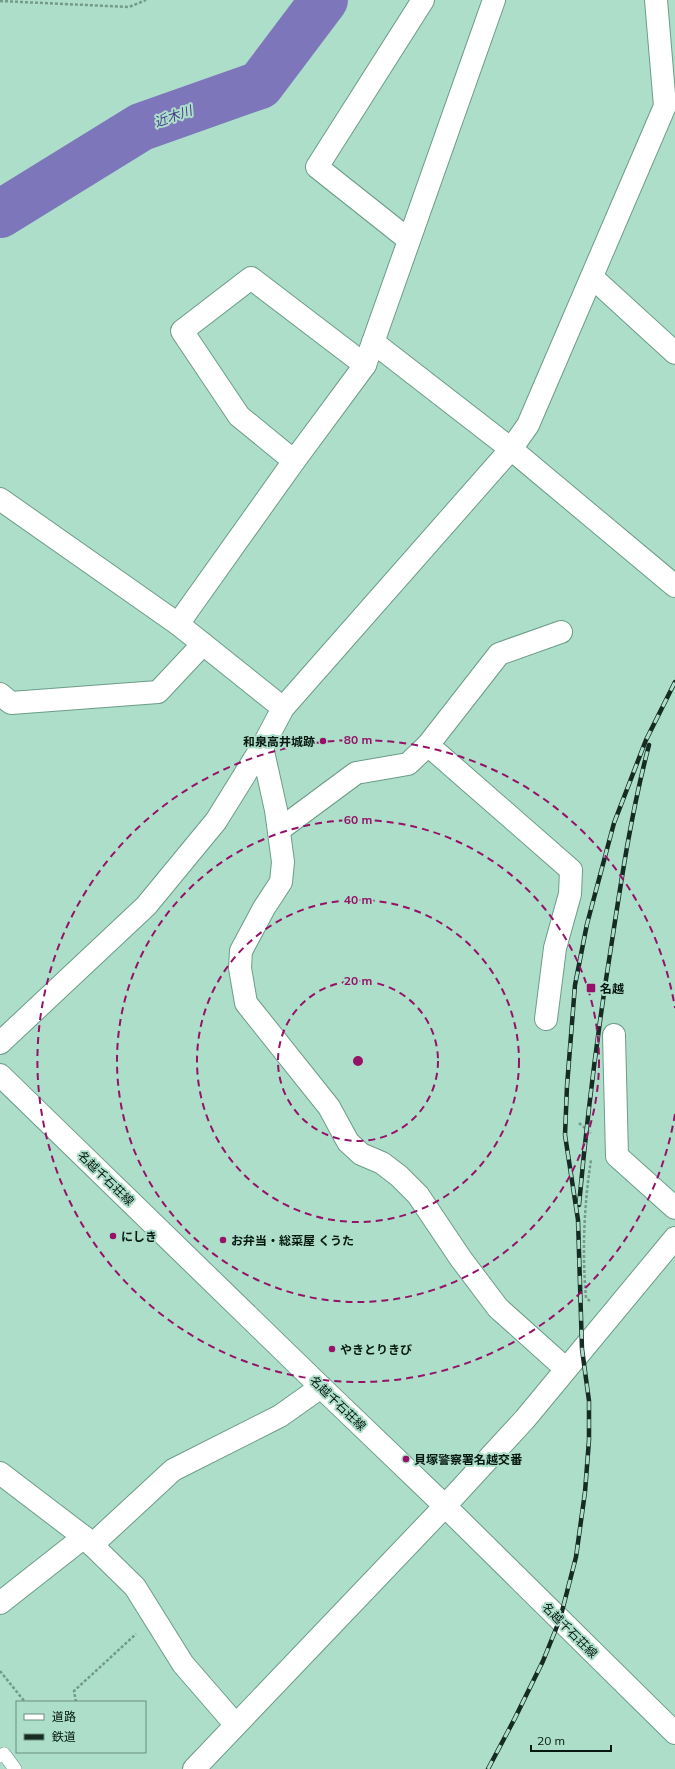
<svg xmlns="http://www.w3.org/2000/svg" width="675" height="1769" font-family="Mulish,'Noto Sans JP',sans-serif">
  <style>
    .lines { fill: none; stroke-linecap: round; stroke-linejoin: round }
    .river { stroke: #7d76bb; stroke-width: 48 }
    .lane-casing { stroke: #6c9c89; stroke-width: 14 }
    .street-casing { stroke: #6c9c89; stroke-width: 24 }
    .secondary-casing { stroke: #6c9c89; stroke-width: 24 }
    .path { stroke: #739a8a; stroke-width: 2.5; stroke-dasharray: 3 2; stroke-linecap: butt }
    .lane { stroke: #fff; stroke-width: 13 }
    .street { stroke: #fff; stroke-width: 22 }
    .secondary { stroke: #fff; stroke-width: 22 }
    .rail-casing { stroke: #162b23; stroke-width: 4.5 }
    .rail { stroke: #acdec9; stroke-width: 3; stroke-dasharray: 9; stroke-linecap: butt }
    .ring { fill: none; stroke: #961168; stroke-width: 2; stroke-dasharray: 7 5 }
    .poi-dot { fill: #961168; stroke: #acdec9; stroke-width: 1.5 }
    .labels { text-anchor: middle; dominant-baseline: central; stroke-width: 4; stroke-linejoin: round; paint-order: stroke }
    .poi-label { font-size: 12px; font-weight: bold; fill: #051710; stroke: #acdec9; text-anchor: start }
    .street-label { font-size: 12px; fill: #051710; stroke: #acdec9 }
    .water-label { font-size: 13px; font-style: italic; fill: #493a8e; stroke: #acdec9 }
    .centre { fill: #961168; stroke: #acdec9; stroke-width: 2 }
    .ring-label { font-size: 12px; text-anchor: middle; font-weight: bold; fill: #961168; stroke: #acdec9; stroke-width: 4; stroke-linejoin: round; paint-order: stroke }
  </style>
  <rect width="100%" height="100%" fill="#acdec9"/>
  <g class="lines">
    <path class="river" d="M0 214 141 127 260 85 324 0"/>
    <defs>
      <path id="lane" d="M0 1756 4 1754 15 1769"/>
      <g id="street">
        <path d="M409 240 317 167 423 0"/>
        <path d="M593 278 675 353"/>
        <path d="M373 342 511 449 675 586"/>
        <path d="M294 461 239 416 182 331 251 278 365 365"/>
        <path d="M0 499 178 624 283 708"/>
        <path d="M178 624 294 461 365 365 494 0"/>
        <path d="M0 694 11 703 158 692 203 644"/>
        <path d="M428 745 499 654 561 632"/>
        <path d="M262 747 276 810 283 862 281 882 264 908 241 951 240 968 246 1003 329 1107 348 1142 361 1154 382 1163 399 1176 418 1195 461 1259 498 1308 566 1369"/>
        <path d="M279 830 356 773 408 764 428 745 571 870 570 894 555 948 546 1019"/>
        <path d="M614 1035 617 1156 675 1208"/>
        <path d="M0 1043 146 906 216 821 265 742 283 708 511 449 528 425 665 106 656 0"/>
        <path d="M0 1473 84 1537 135 1587 183 1664 235 1724"/>
        <path d="M92 1545 173 1470 280 1416 321 1387"/>
        <path d="M0 1603 84 1537"/>
        <path d="M194 1769 445 1506 525 1419 675 1238"/>
      </g>
      <path id="secondary" d="M0 1075 321 1387 445 1506 675 1733"/>
    </defs>
    <use href="#lane" class="lane-casing"/>
    <use href="#street" class="street-casing"/>
    <use href="#secondary" class="secondary-casing"/>
    <g class="path">
      <path d="M0 1 129 7 146 0"/>
      <path d="M579 1123 591 1133"/>
      <path d="M590 1301 586 1298C582 1252 584 1205 591 1160"/>
      <path d="M0 1671 25 1702"/>
      <path d="M76 1702 74 1691 136 1634"/>
    </g>
    <use href="#lane" class="lane"/>
    <use href="#street" class="street"/>
    <use href="#secondary" class="secondary"/>
    <defs>
      <g id="rail">
        <path d="M579 1205C587 1117 598 1028 612 941 622 875 632 809 649 745"/>
        <path d="M488 1769 515 1718 543 1661 560 1619 576 1557 585 1492 589 1440V1401L582 1349 578 1220 565 1135 567 1086 575 985 587 924 614 823 646 740 675 682"/>
      </g>
    </defs>
    <use href="#rail" class="rail-casing"/>
    <use href="#rail" class="rail"/>
  </g>
  <g class="ring">
    <circle cx="358" cy="1061" r="80"/>
    <circle cx="358" cy="1061" r="161"/>
    <circle cx="358" cy="1061" r="241"/>
    <path d="M675 1114A321 321 0 1 1 675 1008"/>
  </g>
  <g class="poi-dot">
    <circle cx="323" cy="741" r="4"/>
    <rect x="586" y="983" width="10" height="10" rx="2"/>
    <circle cx="113" cy="1236" r="4"/>
    <circle cx="223" cy="1240" r="4"/>
    <circle cx="332" cy="1349" r="4"/>
    <circle cx="406" cy="1459" r="4"/>
  </g>
  <g class="labels">
    <g class="poi-label">
      <text x="315" y="741" text-anchor="end">和泉高井城跡</text>
      <text x="600" y="988">名越</text>
      <text x="121" y="1236">にしき</text>
      <text x="231" y="1240">お弁当・総菜屋 くうた</text>
      <text x="340" y="1349">やきとりきび</text>
      <text x="414" y="1459">貝塚警察署名越交番</text>
    </g>
    <g class="street-label">
      <text transform="translate(106 1178) rotate(44)">名越千石荘線</text>
      <text transform="translate(338 1403) rotate(44)">名越千石荘線</text>
      <text transform="translate(570 1630) rotate(45)">名越千石荘線</text>
    </g>
    <g class="water-label">
      <text transform="translate(173 116) rotate(-19)">近木川</text>
    </g>
  </g>
  <circle cx="358" cy="1061" r="6" class="centre"/>
  <g class="ring-label">
    <text x="358" y="744">80 m</text>
    <text x="358" y="824">60 m</text>
    <text x="358" y="904">40 m</text>
    <text x="358" y="985">20 m</text>
  </g>
  <rect x="16" y="1701" width="130" height="52" fill="#acdec9" stroke="#698e7f"/>
  <rect x="24" y="1714" width="20" height="6" fill="#ffffff" stroke="#698e7f"/>
  <text x="52" y="1721" font-size="12" fill="#051710">道路</text>
  <rect x="24" y="1734" width="20" height="6" fill="#162b23" stroke="#698e7f"/>
  <text x="52" y="1741" font-size="12" fill="#051710">鉄道</text>
  <path d="M531 1745v6h80v-6" fill="none" stroke="#051710" stroke-width="2"/>
  <text x="537" y="1745" font-size="12" fill="#051710" stroke="#acdec9" stroke-width="3" paint-order="stroke">20 m</text>
</svg>
